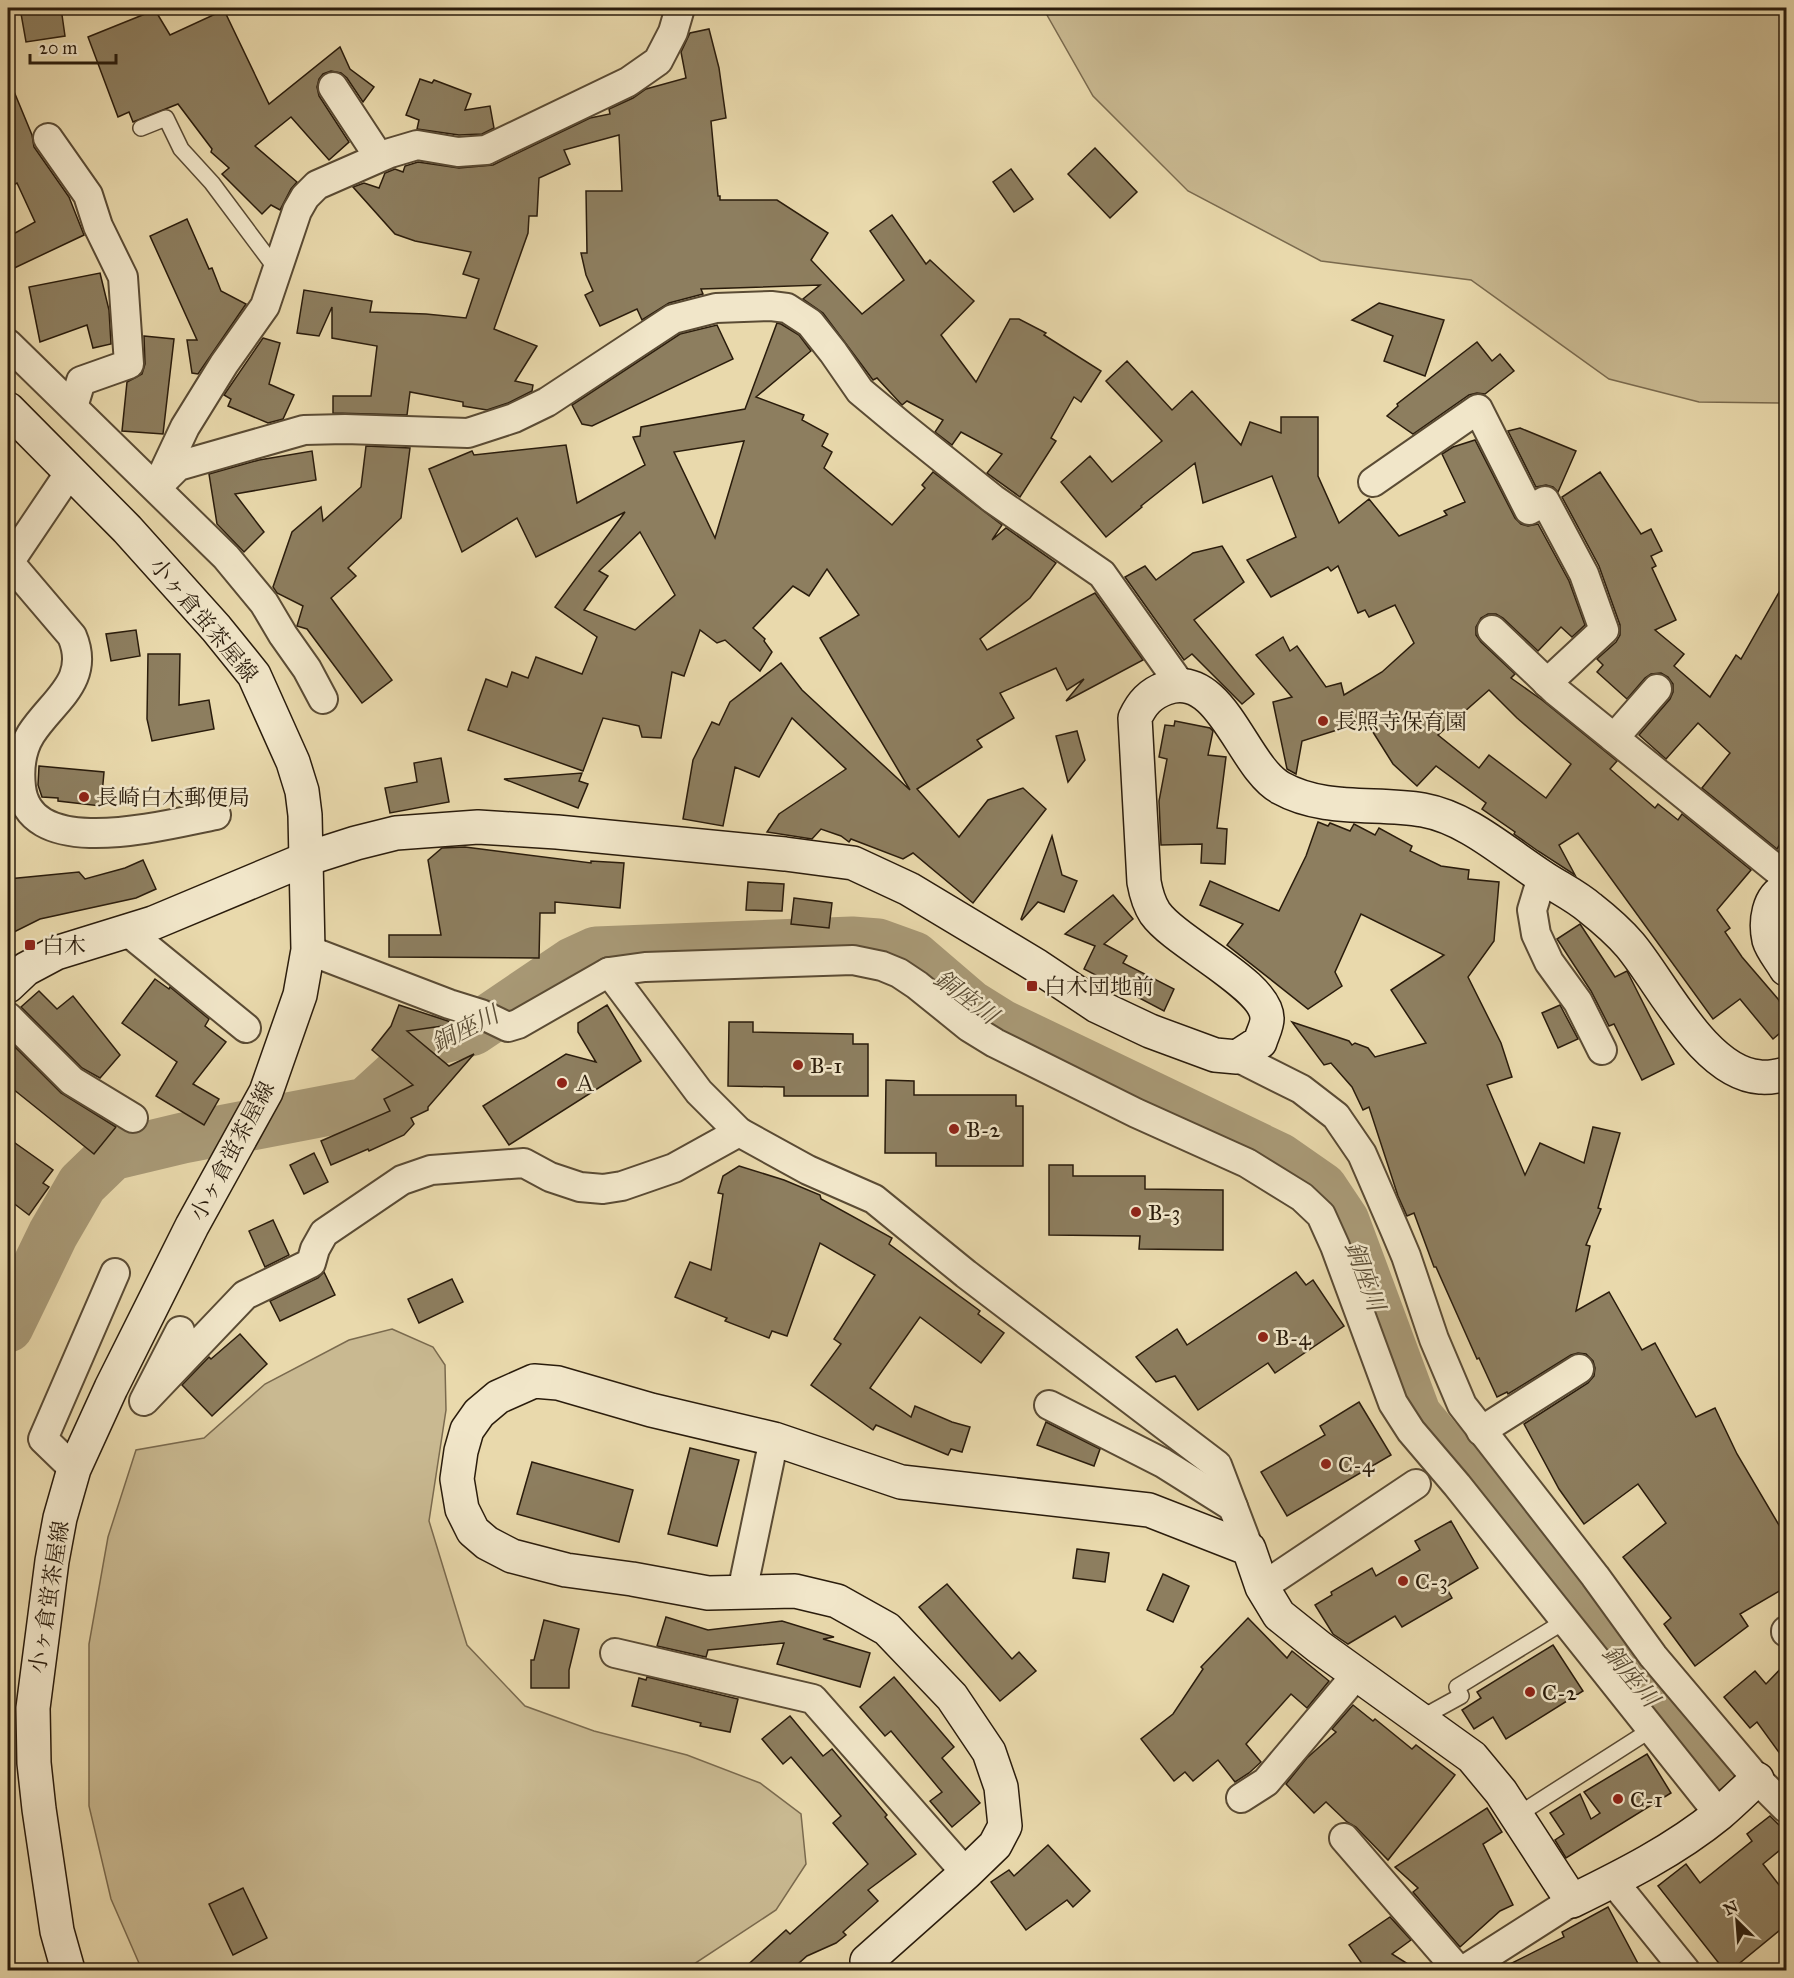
<svg xmlns="http://www.w3.org/2000/svg" width="1794" height="1978" font-family="'IM FELL Great Primer','Noto Serif JP',serif">
  <style>
    .green { fill: #c9b991; stroke: #7a6a4e; stroke-width: 1.5 }
    .lines { fill: none; stroke-linecap: round; stroke-linejoin: round }
    .river { stroke: #a89976; stroke-width: 51 }
    .building { fill: #8d7e5f; stroke: #2a1c0c; stroke-width: 1.5; fill-rule: evenodd }
    .lane-casing { stroke: #5a4b34; stroke-width: 18 }
    .street-casing { stroke: #5a4b34; stroke-width: 32 }
    .secondary-casing { stroke: #2a1c0c; stroke-width: 36 }
    .lane { stroke: #f1e6c9; stroke-width: 15 }
    .street { stroke: #f1e6c9; stroke-width: 28 }
    .secondary { stroke: #f1e6c9; stroke-width: 33 }
    .poi-dot { fill: #8f2418; stroke: #f1e6c9; stroke-width: 2 }
    .labels { text-anchor: middle; dominant-baseline: central; stroke-width: 5; stroke-linejoin: round; paint-order: stroke }
    .street-label { font-size: 22px; fill: #2a1c0c; stroke: #f1e6c9 }
    .poi-label { font-size: 22px; fill: #2a1c0c; stroke: #f1e6c9; text-anchor: start }
    .water-label { font-size: 24px; font-style: italic; fill: #5c4e36; stroke: #f1e6c9 }
  </style>
  <rect width="100%" height="100%" fill="#e9d9ac"/>
  <filter id="stains"><feTurbulence type="fractalNoise" baseFrequency=".00333" numOctaves="4"/><feColorMatrix values="0 0 0 0 .2 0 0 0 0 .09 0 0 0 0 .02 0 0 0 .5 -.17"/></filter>
  <radialGradient id="worn" r=".72"><stop offset=".6" stop-color="#630" stop-opacity="0"/><stop offset="1" stop-color="#630" stop-opacity=".3"/></radialGradient>
  <g class="green">
    <path d="M1043 8H1786V403L1699 402 1609 379 1471 280 1321 261 1188 191 1093 96Z"/>
    <path d="M392 1329 433 1347 445 1365 446 1410 429 1521 467 1645 525 1706 594 1731 687 1755 760 1783 801 1814 806 1864 776 1910 685 1970H142L111 1899 89 1806V1644L108 1537 136 1450 204 1438 265 1384 349 1340Z"/>
  </g>
  <g class="lines">
    <path class="river" d="M8 1327 53 1234 82 1184 112 1155 183 1138 366 1103 435 1040 473 1030 572 963 596 952 852 942 878 944 914 957 970 1005 1002 1025 1279 1158 1322 1188 1344 1221 1416 1415 1719 1782"/>
  </g>
  <g class="building">
    <path d="M20 8H61L65 36 26 42Z"/>
    <path d="M155 10 170 35 224 10 269 104 340 47 350 69 374 87 363 102 347 78 341 73 331 71 323 74 319 79 317 87 319 96 349 142 329 160 291 117 255 146 297 182 291 189 280 210 271 205 262 214 222 174 229 168 211 152 212 149 178 104 133 122 129 112 118 117 88 37Z"/>
    <path d="M709 29 719 68 726 118 711 121 718 196H720V200H777L828 233 811 260 862 314 904 280 870 231 892 215 926 264 930 260 974 301 941 335 976 382 1010 319H1019L1046 333 1044 335 1101 371 1081 402 1074 397 1051 438 1056 441 1020 497 987 473 1002 454 961 432 952 445 935 432 943 420 907 401 902 405 877 378 873 380 823 313 803 299 820 285 701 289 703 294 669 303 642 320 637 309 600 326 585 295 593 291 586 275 581 253H587L586 191H622L619 135 564 150 570 164 539 178 537 216H529L528 233 494 329 537 346 515 381 533 385 532 391 508 403 487 410 463 406V402L410 392 407 415 333 413V396H371L377 346 332 338V307L319 336 297 333 304 290 372 301 370 312 426 314 466 318 479 279 463 274 471 252 415 241 395 234 353 187 364 183 379 188 385 173 395 169 403 172 405 166 418 162 459 168 493 165 590 118 610 114 609 109 633 98 646 89 686 78 681 52 690 33Z"/>
    <path d="M8 77 32 135 34 147 69 197 84 235 8 271V237L35 222 17 183 8 188Z"/>
    <path d="M420 79 432 83 434 80 471 94 465 110 490 106 494 128 482 134 459 135 417 129 419 120 406 115Z"/>
    <path d="M1095 148 1137 192 1110 218 1068 174Z"/>
    <path d="M1011 169 1033 199 1014 212 993 182Z"/>
    <path d="M187 219 209 269 212 268 221 291 246 304 198 374 192 373 187 340H197L150 236Z"/>
    <path d="M100 273 109 310 111 344 93 348 87 325 40 342 29 287Z"/>
    <path d="M1379 303 1444 320 1425 376 1384 361 1393 336 1352 320Z"/>
    <path d="M777 323 781 324 799 335 811 351 756 397 804 415 802 420 828 434 822 446 832 452 824 468 892 525 925 488 922 485 933 472 1002 525 992 540 1006 528 1056 563 1030 598 980 639 987 650 1095 593 1143 660 1066 701 1084 679 1067 690 1056 668 1000 693 1014 718 977 740 982 747 917 789 959 837 988 800 1023 788 1046 809 973 903 913 853 903 859 851 839 849 842 841 836 821 829 812 839 767 832 779 814 846 769 792 718 759 777 735 767 723 826 683 819 693 760 712 722 719 725 730 702 781 663 802 690 910 790 820 638 859 615 827 569 809 596 793 586 753 628 765 639 764 641 772 652 760 671 725 640 717 643 700 630 684 676 672 672 661 738 642 737 639 726 603 718 583 771 468 730 486 679 507 687 512 672 528 678 536 657 582 674 597 637 555 607 625 512 536 557 517 518 462 552 429 469 472 451 474 455 566 445 577 503 645 465 633 437 640 436 641 427 745 409ZM744 441 715 538 674 452ZM640 532 675 595 635 630 584 610 608 576 599 571Z"/>
    <path d="M717 325 733 359 592 426 582 424 572 405 680 334Z"/>
    <path d="M144 336 174 339 163 434 122 431 127 382 142 374 145 364Z"/>
    <path d="M263 338 280 343 269 384 294 395 283 419 268 423 228 406 231 399 224 395Z"/>
    <path d="M1477 342 1492 361 1500 354 1514 371 1485 394 1477 393 1469 395 1413 434 1387 416 1398 406 1397 404Z"/>
    <path d="M1127 361 1172 410 1192 391 1241 445 1250 422 1281 433V417H1318V476L1339 523 1369 499 1399 536 1447 515 1444 511 1465 502 1442 454 1453 447 1475 440 1515 518 1521 524 1528 526 1538 524 1569 581 1585 625 1572 637 1561 627 1538 651 1503 618 1496 614H1488L1481 618 1476 627V635L1481 642 1515 674 1511 678 1542 700 1617 761 1610 769 1655 808 1658 804 1678 820 1682 814 1751 870 1717 910 1730 928 1725 932 1742 957 1778 999 1786 1013V1028L1773 1039 1740 999 1713 1019 1578 833 1559 845 1575 875 1538 851 1514 834 1515 832 1482 809 1486 803 1436 766 1417 786 1393 764 1366 721 1302 741 1296 774 1287 769 1273 702 1292 697 1256 655 1283 637 1290 651 1297 646 1326 687 1341 683 1344 695 1382 672 1414 643 1395 605 1369 617 1365 610 1358 613 1338 566 1331 571 1328 567 1271 597 1247 560 1296 537 1272 476 1203 503 1195 463 1141 506 1142 507 1106 537 1061 482 1090 456 1112 482 1162 441 1106 381ZM1489 690 1517 718 1571 764 1546 798 1489 755 1479 768 1438 735Z"/>
    <path d="M1520 428 1576 451 1558 492 1553 487 1546 485 1536 487 1508 431Z"/>
    <path d="M366 446 410 448 401 518 348 568 356 576 331 598 392 680 362 703 307 629 297 626 303 606 277 593 273 587 292 532 321 507 323 521 361 487Z"/>
    <path d="M312 451 316 480 235 494 264 532 244 552 217 524 209 474 259 460Z"/>
    <path d="M1600 472 1641 534 1651 529 1662 551 1651 556 1656 566 1652 568 1676 620 1655 630 1684 654 1674 666 1710 697 1736 655 1741 659 1786 580V833L1777 849 1702 788 1730 753 1698 723 1666 759 1639 735 1670 699 1673 692V684L1668 677 1661 673 1651 674 1645 678 1627 699 1597 672 1603 665 1597 659 1616 642 1620 635V625L1599 566 1562 497Z"/>
    <path d="M1222 546 1244 582 1194 620 1254 694 1242 704 1192 654 1184 660 1125 577 1145 566 1156 580 1193 553Z"/>
    <path d="M136 630 140 656 111 661 106 634Z"/>
    <path d="M148 654H180L179 705 209 700 214 729 152 741 147 719Z"/>
    <path d="M1175 721 1210 728 1213 731 1208 755 1226 757 1217 828 1227 829 1225 864 1201 863 1202 844 1161 845 1159 801 1167 759 1159 757 1165 725 1174 726Z"/>
    <path d="M1077 731 1085 760 1068 782 1056 736Z"/>
    <path d="M441 758 449 802 390 813 385 788 417 782 414 763Z"/>
    <path d="M39 766 104 772 101 806 58 801V798L42 797 38 785Z"/>
    <path d="M582 773 579 781 588 784 578 808 504 779Z"/>
    <path d="M1318 822 1328 826 1330 823 1350 831 1354 824 1375 835 1379 828 1412 846 1410 851 1441 866 1469 870 1468 879 1499 882 1494 941 1468 977 1501 1043 1512 1077 1487 1085 1525 1175 1540 1143 1584 1163 1593 1127 1620 1133 1598 1208 1601 1209 1586 1245 1590 1246 1576 1311 1609 1292 1642 1350 1655 1343 1696 1417 1715 1408 1737 1454 1786 1537V1587L1740 1614 1748 1626 1695 1666 1664 1624 1671 1618 1623 1557 1666 1523 1638 1484 1584 1524 1559 1489 1524 1424 1588 1383 1594 1376 1595 1368 1593 1361 1586 1354 1578 1353 1571 1355 1508 1394 1507 1392 1497 1397 1479 1358 1477 1359 1436 1267H1434L1414 1213 1407 1216 1398 1196 1369 1107 1363 1110 1352 1087 1331 1063 1324 1065 1292 1022 1349 1041 1352 1045 1355 1043 1368 1048 1375 1057 1426 1043 1391 990 1444 955 1361 914 1335 972 1342 986 1308 1009 1227 945 1243 924 1200 905 1210 881 1279 911 1306 856Z"/>
    <path d="M1052 836 1062 875 1077 881 1064 912 1038 902 1022 920 1021 919Z"/>
    <path d="M465 847 591 863V861L624 863 620 908 555 902V913H540L539 958 389 957V935H441L428 860 442 848Z"/>
    <path d="M143 860 156 889 136 898 40 919 8 935V879L79 872 85 879 125 868Z"/>
    <path d="M748 882 784 884 782 911 746 910Z"/>
    <path d="M1113 895 1133 919 1104 944 1127 956 1123 963 1174 989 1164 1011 1084 969 1095 946 1065 934Z"/>
    <path d="M794 898 832 903 829 928 791 924Z"/>
    <path d="M1580 924 1615 977 1627 971 1630 977 1674 1064 1642 1080 1614 1024 1609 1026 1591 991 1557 939Z"/>
    <path d="M155 979 169 989 170 987 209 1019 205 1026 226 1042 193 1084 219 1099 204 1125 156 1096 177 1062 122 1023Z"/>
    <path d="M39 991 57 1009 73 996 120 1055 100 1078 82 1068 21 1007Z"/>
    <path d="M399 1005 457 1024 407 1031 449 1066 474 1054 428 1107V1110L411 1118 414 1124 404 1135 369 1151 368 1149 331 1165 321 1141 390 1111 384 1099 413 1085 372 1050 391 1026Z"/>
    <path d="M607 1005 641 1061 509 1145 483 1106 566 1054 596 1062 578 1032V1023Z"/>
    <path d="M1560 1005 1578 1039 1558 1048 1542 1013Z"/>
    <path d="M729 1022H753V1032L853 1034V1044H868V1096H784V1087L728 1086Z"/>
    <path d="M8 1040 61 1093 116 1127 94 1154 8 1085Z"/>
    <path d="M886 1080 914 1081V1095H1016V1106H1023V1166H936V1153H885Z"/>
    <path d="M8 1138 53 1170 43 1183 49 1187 29 1215 8 1199Z"/>
    <path d="M314 1153 328 1182 304 1194 290 1165Z"/>
    <path d="M1049 1165H1073V1176H1145V1189L1223 1190V1250L1139 1249 1140 1236 1049 1235Z"/>
    <path d="M739 1166 784 1180 820 1195 821 1199 892 1238 889 1244 980 1311 978 1314 1004 1333 981 1363 920 1317 870 1388 911 1417 915 1406 952 1422 970 1427 962 1452 951 1449 948 1455 876 1425 873 1430 811 1385 841 1344 834 1339 875 1275 820 1243 787 1336 772 1331 769 1338 725 1321 727 1318 675 1297 690 1262 711 1270 723 1194 718 1193 723 1176Z"/>
    <path d="M273 1220 289 1255 265 1267 249 1231Z"/>
    <path d="M324 1272 335 1295 280 1321 270 1301 318 1278Z"/>
    <path d="M1296 1272 1306 1285 1313 1280 1344 1326 1275 1373 1268 1363 1198 1410 1175 1376 1156 1382 1136 1357 1177 1329 1187 1345Z"/>
    <path d="M452 1279 463 1302 419 1323 408 1299Z"/>
    <path d="M240 1334 267 1364 212 1416 182 1385 209 1357 211 1359Z"/>
    <path d="M1359 1402 1391 1455 1287 1516 1261 1472 1325 1435 1320 1426Z"/>
    <path d="M1046 1422 1100 1449 1094 1466 1037 1445Z"/>
    <path d="M690 1448 739 1460 717 1546 668 1534Z"/>
    <path d="M532 1462 633 1490 619 1542 517 1514Z"/>
    <path d="M1451 1521 1478 1568 1446 1587 1452 1598 1402 1627 1395 1616 1348 1644 1333 1634 1315 1605 1332 1595 1331 1592 1372 1568 1376 1576 1420 1550 1415 1541Z"/>
    <path d="M1077 1549 1109 1553 1105 1582 1073 1578Z"/>
    <path d="M1163 1574 1189 1586 1173 1622 1147 1610Z"/>
    <path d="M947 1584 1012 1659 1019 1652 1036 1671 1000 1701 919 1607Z"/>
    <path d="M666 1617 708 1630 782 1621 834 1637 823 1639 870 1653 860 1687 777 1664 784 1643 708 1650 706 1657 657 1646Z"/>
    <path d="M1248 1618 1287 1658 1292 1651 1329 1681 1307 1708 1291 1694 1246 1744 1261 1762 1249 1773 1235 1782 1218 1760 1193 1781 1185 1772 1174 1781 1141 1739 1173 1714 1203 1669 1201 1667Z"/>
    <path d="M544 1620 579 1629 569 1670V1688H531V1660H534Z"/>
    <path d="M1553 1645 1583 1691 1506 1739 1493 1717 1474 1729 1462 1710 1481 1698 1477 1692Z"/>
    <path d="M1786 1663V1762L1757 1722 1750 1728 1724 1697 1755 1671 1766 1684Z"/>
    <path d="M647 1677 738 1699 730 1732 700 1726 701 1723 632 1706 639 1678 646 1680Z"/>
    <path d="M894 1677 954 1747 942 1758 980 1803 952 1827 930 1801 942 1792 891 1731 885 1736 860 1707Z"/>
    <path d="M1353 1705 1373 1721 1375 1719 1412 1749 1416 1745 1455 1775 1388 1860 1356 1827 1347 1822 1326 1802 1314 1813 1286 1784 1307 1758 1336 1732 1332 1729Z"/>
    <path d="M790 1716 823 1756 832 1749 887 1815 885 1817 916 1854 868 1890 878 1901 843 1932 846 1935 836 1943 807 1956 790 1971H741L786 1930 790 1934 868 1864 833 1823 841 1816 791 1757 783 1764 762 1739Z"/>
    <path d="M1647 1754 1671 1793 1566 1858 1555 1840 1564 1834 1550 1813 1580 1794 1591 1819 1600 1813 1584 1792Z"/>
    <path d="M1487 1808 1502 1832 1483 1844 1513 1905 1500 1911 1460 1947 1413 1892 1418 1888 1395 1867Z"/>
    <path d="M1770 1816 1786 1832V1845L1763 1864 1786 1894V1925L1730 1971H1725L1658 1886 1686 1864 1700 1883 1752 1841 1747 1834Z"/>
    <path d="M1048 1845 1090 1891 1073 1907 1067 1900 1026 1930 991 1882 1009 1870 1014 1876Z"/>
    <path d="M243 1888 267 1938 233 1955 209 1904Z"/>
    <path d="M1608 1907 1642 1971H1496L1564 1937 1562 1932Z"/>
    <path d="M1390 1917 1411 1940 1392 1954 1419 1971H1367L1349 1945Z"/>
  </g>
  <g class="lines">
    <defs>
      <g id="lane">
        <path d="M141 128 166 118 181 149 212 183 277 270"/>
        <path d="M1421 1718 1461 1696 1457 1687 1565 1621"/>
        <path d="M1516 1816 1652 1729"/>
      </g>
      <g id="street">
        <path d="M333 87 379 157"/>
        <path d="M48 138 88 195 98 226 123 277 129 364 81 381 73 407"/>
        <path d="M8 344 226 557 264 603 283 635 307 669 323 699"/>
        <path d="M160 480 185 427 224 364 265 306 297 211 305 197 317 185 390 153 417 145 458 152 486 150 628 82 658 61 673 32 680 8"/>
        <path d="M1373 482 1478 409 1529 510 1545 501 1584 574 1604 630 1547 683"/>
        <path d="M157 487 178 466 304 430 345 429 468 433 514 418 547 402 673 319 716 308 771 306 787 308 810 323 833 352 860 391 902 426 993 499 1102 574 1180 684"/>
        <path d="M9 562 72 636C91 681 53 700 31 734 21 750 19 769 21 787 29 863 168 824 216 815"/>
        <path d="M8 564 70 472"/>
        <path d="M1492 630 1556 691 1786 877"/>
        <path d="M1614 738 1657 689"/>
        <path d="M1542 877 1532 910 1536 934 1549 962 1578 1002 1602 1050"/>
        <path d="M127 931 246 1028"/>
        <path d="M308 950 449 1004 481 1014 508 1027 518 1024 609 972 699 1092 739 1132 808 1170 874 1199 966 1274 1217 1465 1249 1549"/>
        <path d="M609 972 645 967 853 960 882 966 899 973 917 985 969 1027 995 1043 1136 1113 1247 1163 1302 1197 1321 1215 1335 1246 1393 1403 1411 1431 1457 1485 1719 1814"/>
        <path d="M8 1017 72 1081 133 1118"/>
        <path d="M1237 1057 1301 1089 1336 1116 1362 1154 1395 1230 1406 1256 1434 1339 1462 1405 1595 1576 1653 1656 1757 1779 1786 1808"/>
        <path d="M180 1331 144 1401 245 1295 311 1263 315 1249 324 1233 402 1180 431 1170 524 1163 550 1177 580 1187 603 1189 622 1186 674 1168 739 1132"/>
        <path d="M1049 1405 1163 1463 1233 1507"/>
        <path d="M1481 1431 1579 1369"/>
        <path d="M74 1469 43 1439 115 1273"/>
        <path d="M1262 1587 1416 1484"/>
        <path d="M742 1592 774 1439"/>
        <path d="M1786 1632V1631"/>
        <path d="M615 1653 813 1699 966 1873"/>
        <path d="M1241 1798 1266 1782 1357 1674"/>
        <path d="M1344 1838 1458 1970"/>
        <path d="M1613 1881 1685 1970"/>
        <path d="M1464 1970 1572 1901"/>
      </g>
      <g id="secondary">
        <path d="M8 409 127 529 216 628 254 675 293 762 302 791 305 815 308 950 300 995 266 1092 192 1226 111 1388 74 1469 60 1518 52 1561 33 1708 34 1763 39 1809 57 1931 68 1970"/>
        <path d="M1786 889C1768 897 1765 922 1769 940 1772 950 1781 960 1786 969"/>
        <path d="M8 986 26 969 56 953 153 923 306 859 356 843 396 833 478 827 557 832 785 854 853 863 909 889 1037 966 1097 1006 1150 1031 1215 1055 1237 1057 1260 1042C1262 1035 1267 1026 1267 1019 1268 985 1177 944 1155 913 1149 904 1146 893 1144 882L1135 718C1142 703 1150 694 1166 688 1222 669 1242 767 1281 788 1324 812 1376 802 1423 810 1467 818 1504 852 1541 876 1557 887 1575 895 1590 908 1604 919 1618 931 1630 945 1662 983 1704 1073 1760 1077 1768 1078 1778 1076 1786 1074"/>
        <path d="M873 1970 867 1961 966 1873 995 1845 1005 1826 1001 1787 989 1752 952 1697 887 1629 837 1601 795 1591 708 1593 632 1579 566 1570 512 1556 487 1543 473 1531 462 1509 457 1479 461 1451 467 1430 479 1413 498 1397 534 1381 558 1383 651 1410 774 1439 901 1482 1149 1510 1249 1549 1262 1587 1279 1615 1319 1647 1472 1757 1501 1792 1572 1901C1623 1876 1675 1850 1719 1814 1732 1803 1744 1791 1757 1779"/>
      </g>
    </defs>
    <use href="#lane" class="lane-casing"/>
    <use href="#street" class="street-casing"/>
    <use href="#secondary" class="secondary-casing"/>
    <use href="#lane" class="lane"/>
    <use href="#street" class="street"/>
    <use href="#secondary" class="secondary"/>
  </g>
  <g class="poi-dot">
    <circle cx="1323" cy="721" r="6"/>
    <circle cx="84" cy="797" r="6"/>
    <rect x="24" y="939" width="12" height="12" rx="3"/>
    <rect x="1026" y="980" width="12" height="12" rx="3"/>
    <circle cx="798" cy="1065" r="6"/>
    <circle cx="562" cy="1083" r="6"/>
    <circle cx="954" cy="1129" r="6"/>
    <circle cx="1136" cy="1212" r="6"/>
    <circle cx="1263" cy="1337" r="6"/>
    <circle cx="1326" cy="1464" r="6"/>
    <circle cx="1403" cy="1581" r="6"/>
    <circle cx="1530" cy="1692" r="6"/>
    <circle cx="1618" cy="1799" r="6"/>
  </g>
  <g class="labels">
    <g class="street-label">
      <text transform="translate(204 620) rotate(50)">小ヶ倉蛍茶屋線</text>
      <text transform="translate(232 1151) rotate(-62)">小ヶ倉蛍茶屋線</text>
      <text transform="translate(49 1597) rotate(-81)">小ヶ倉蛍茶屋線</text>
    </g>
    <g class="poi-label">
      <text x="1335" y="721">長照寺保育園</text>
      <text x="96" y="797">長崎白木郵便局</text>
      <text x="42" y="945">白木</text>
      <text x="1044" y="986">白木団地前</text>
      <text x="810" y="1065">B-1</text>
      <text x="574" y="1083">Ａ</text>
      <text x="966" y="1129">B-2</text>
      <text x="1148" y="1212">B-3</text>
      <text x="1275" y="1337">B-4</text>
      <text x="1338" y="1464">C-4</text>
      <text x="1415" y="1581">C-3</text>
      <text x="1542" y="1692">C-2</text>
      <text x="1630" y="1799">C-1</text>
    </g>
    <g class="water-label">
      <text transform="translate(966 997) rotate(37)">銅座川</text>
      <text transform="translate(465 1029) rotate(-27)">銅座川</text>
      <text transform="translate(1365 1276) rotate(70)">銅座川</text>
      <text transform="translate(1631 1676) rotate(50)">銅座川</text>
    </g>
  </g>
  <rect width="1794" height="1978" fill="none" stroke="#e9d9ac" stroke-width="30"/>
  <rect x="9" y="9" width="1776" height="1960" fill="none" stroke="#2a1c0c" stroke-width="3"/>
  <rect x="15" y="15" width="1764" height="1948" fill="none" stroke="#2a1c0c" stroke-width="1.5"/>
  <g transform="translate(1737 1921) rotate(335)" stroke="#f1e6c9" stroke-width="4.5" paint-order="stroke">
  <path d="M0-4.5L10 22L0 15L-10 22Z" fill="#2a1c0c"/>
  <text y="-9" font-size="16" font-weight="bold" text-anchor="middle" fill="#2a1c0c">N</text>
  </g>
  <path d="M30 54v9h86v-9" fill="none" stroke="#2a1c0c" stroke-width="3"/>
  <text x="39" y="54" font-size="18" fill="#2a1c0c" stroke="#f1e6c9" stroke-width="4.5" paint-order="stroke">20 m</text>
  <rect width="100%" height="100%" filter="url(#stains)"/>
  <rect width="100%" height="100%" fill="url(#worn)"/>
</svg>
